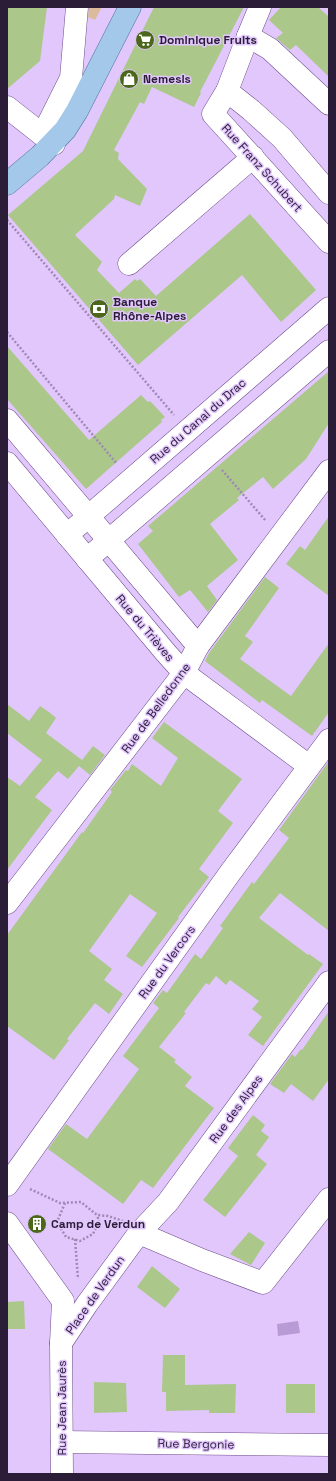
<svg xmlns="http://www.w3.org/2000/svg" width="336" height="1481" font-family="'Space Grotesk',sans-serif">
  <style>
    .green { fill: #dabc9c }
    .water { fill: #b89bd4 }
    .building { fill: #abc78a }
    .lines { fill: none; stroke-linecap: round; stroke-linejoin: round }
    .minor-casing { stroke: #6e4e89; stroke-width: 23 }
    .major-casing { stroke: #5274a2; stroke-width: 23 }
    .path { stroke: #9f89b4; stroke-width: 2.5; stroke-dasharray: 2 2; stroke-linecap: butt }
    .minor { stroke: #fff; stroke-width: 22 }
    .major { stroke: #a4c8ea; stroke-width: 22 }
    .labels { text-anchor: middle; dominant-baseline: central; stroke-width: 3; stroke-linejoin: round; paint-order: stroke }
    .poi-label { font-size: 12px; font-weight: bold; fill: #2b1d37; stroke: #e2c7fd; text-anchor: start }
    .street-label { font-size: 12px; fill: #2b1d37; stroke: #e2c7fd }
  </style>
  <rect width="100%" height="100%" fill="#e2c7fd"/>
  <path class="green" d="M89 7H102L95 20 88 17Z"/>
  <path class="water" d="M298 1321 300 1333 278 1336 277 1324Z"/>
  <g class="building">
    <path d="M7 7H47L40 61 7 89Z"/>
    <path d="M154 7H244L200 92 201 93 194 107 152 87 144 104 140 102 114 150 119 153 118 159 147 189 140 206 115 195 114 199 75 235 102 262 97 270 119 293 135 279 137 281 140 279 156 296 250 214 316 290 281 322 242 275 138 365 8 215 83 151Z"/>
    <path d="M281 7H318L329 17V77L296 45 290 50 276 38 283 33 269 20Z"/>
    <path d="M7 346 89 440 141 395 148 402 150 401 165 417 161 420 162 422 86 489 7 399Z"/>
    <path d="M329 371V423L306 459 273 489 263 477 237 498 239 500 210 524 238 560 207 586 217 600 208 612 190 590 179 597 138 544 153 531 148 526Z"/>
    <path d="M329 516V596L286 564 300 546 305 550Z"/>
    <path d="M265 577 279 588 245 636 253 642 240 659 291 696 329 643V712L312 736 262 700 260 703 205 661 209 653Z"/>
    <path d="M7 704 29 721 40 706 49 712 56 718 46 733 82 760 93 746 105 755 90 775 79 766 68 779 58 771 35 797 52 810 7 870V777L20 786 42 760 7 733Z"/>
    <path d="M164 722 242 779 218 811 233 823 199 869 209 877 178 917 179 918 142 967 126 956 157 913 130 894 89 951 112 969 104 980 123 994 109 1014 95 1003 67 1039 69 1040 54 1060 7 1026V935L82 832 83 833 112 792 110 790 126 770 128 771 132 764 161 786 178 758 152 738Z"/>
    <path d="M329 761V931L280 893 259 918 308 955 309 954 323 964 263 1046 248 1035 262 1017 252 1009 259 1001 230 980 226 985 216 976 209 985 206 983 184 1012 186 1013 159 1047 176 1060 174 1062 192 1077 185 1086 214 1108 153 1188 141 1180 123 1204 48 1149 66 1124 87 1139 139 1069 123 1056 159 1008 153 1003 163 990 167 993 195 954 201 959 223 928 220 926 252 882 254 884 289 838 279 830Z"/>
    <path d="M329 1011V1079L313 1101 291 1084 284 1093 270 1084 292 1054 295 1057 301 1049 302 1050Z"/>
    <path d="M253 1115 265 1125 261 1131 269 1137 256 1155 267 1164 225 1217 203 1200 238 1156 228 1148Z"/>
    <path d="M249 1232 265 1243 251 1265 230 1254Z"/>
    <path d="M152 1266 180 1289 165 1308 137 1287Z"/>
    <path d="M24 1301 25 1329H7V1302Z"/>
    <path d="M163 1355H185V1385L236 1384 235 1413H209V1410L166 1411V1392H162Z"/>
    <path d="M94 1382 126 1383 127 1412 94 1413Z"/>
    <rect x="286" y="1384" width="29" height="29"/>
  </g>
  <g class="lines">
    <defs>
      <g id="minor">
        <path d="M260 7 248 36 227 91 213 114 329 242"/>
        <path d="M248 36 270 49 329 104"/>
        <path d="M227 91 251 110 282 138 329 193"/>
        <path d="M7 107 54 144"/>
        <path d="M49 122 71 78 77 7"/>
        <path d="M129 264 253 157"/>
        <path d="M7 420 198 646"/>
        <path d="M7 463 166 653 184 673 309 766"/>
        <path d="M67 535 329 308"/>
        <path d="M87 559 329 351"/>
        <path d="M7 903 184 673 198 646 329 471"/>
        <path d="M7 1185 230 873 329 740"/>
        <path d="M7 1223 63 1301 61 1343 62 1474"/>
        <path d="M139 1233 202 1260 263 1283 329 1199"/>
        <path d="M61 1343 87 1304 139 1233 168 1202 329 982"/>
        <path d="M62 1442 329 1445"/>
      </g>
      <path id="major" d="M7 184 40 156 65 130 77 111 130 7"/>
    </defs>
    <use href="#minor" class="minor-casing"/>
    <use href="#major" class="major-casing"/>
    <g class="path">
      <path d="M7 220 174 415"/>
      <path d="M7 332 117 464"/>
      <path d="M222 470 266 521"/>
      <path d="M30 1189 60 1203 81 1202 97 1215 108 1216 123 1221"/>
      <path d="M65 1203 57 1222 66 1237 80 1241 93 1234 99 1221 97 1215"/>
      <path d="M75 1239 78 1279"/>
    </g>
    <use href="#minor" class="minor"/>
    <use href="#major" class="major"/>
  </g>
  <defs>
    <symbol id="supermarket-disc" viewBox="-11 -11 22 22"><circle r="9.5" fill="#4a671a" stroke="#e2c7fd"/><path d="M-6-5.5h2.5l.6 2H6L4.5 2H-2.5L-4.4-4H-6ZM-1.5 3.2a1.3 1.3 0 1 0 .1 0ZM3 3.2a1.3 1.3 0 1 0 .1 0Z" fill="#fff"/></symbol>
    <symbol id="shop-disc" viewBox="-11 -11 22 22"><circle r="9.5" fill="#4a671a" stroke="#e2c7fd"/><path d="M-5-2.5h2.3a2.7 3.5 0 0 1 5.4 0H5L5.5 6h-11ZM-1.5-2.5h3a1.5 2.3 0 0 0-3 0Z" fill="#fff"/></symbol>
    <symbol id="bank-disc" viewBox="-11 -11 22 22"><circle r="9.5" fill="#4a671a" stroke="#e2c7fd"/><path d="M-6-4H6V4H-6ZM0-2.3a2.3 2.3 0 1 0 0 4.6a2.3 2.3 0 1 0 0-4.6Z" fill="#fff"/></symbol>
    <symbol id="building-disc" viewBox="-11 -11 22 22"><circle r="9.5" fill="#4a671a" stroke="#e2c7fd"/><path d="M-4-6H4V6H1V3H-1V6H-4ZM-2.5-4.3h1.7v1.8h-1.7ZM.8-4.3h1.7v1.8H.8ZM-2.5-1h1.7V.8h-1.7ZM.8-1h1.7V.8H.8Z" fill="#fff"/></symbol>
  </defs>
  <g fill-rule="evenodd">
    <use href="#supermarket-disc" x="134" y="29" width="22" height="22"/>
    <use href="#shop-disc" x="118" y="68" width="22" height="22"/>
    <use href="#bank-disc" x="88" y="298" width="22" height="22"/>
    <use href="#building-disc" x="26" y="1213" width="22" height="22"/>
  </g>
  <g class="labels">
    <g class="poi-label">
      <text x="159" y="40">Dominique Fruits</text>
      <text x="143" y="79">Nemesis</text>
      <text x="113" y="302">Banque<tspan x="113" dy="14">Rhône-Alpes</tspan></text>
      <text x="51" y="1224">Camp de Verdun</text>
    </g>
    <g class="street-label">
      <text transform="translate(262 168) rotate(48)">Rue Franz Schubert</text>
      <text transform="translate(198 421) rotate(-41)">Rue du Canal du Drac</text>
      <text transform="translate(145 628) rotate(50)">Rue du Trièves</text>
      <text transform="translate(156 708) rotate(-54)">Rue de Belledonne</text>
      <text transform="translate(167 962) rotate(-54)">Rue du Vercors</text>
      <text transform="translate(236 1109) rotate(-54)">Rue des Alpes</text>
      <text transform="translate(95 1295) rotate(-55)">Place de Verdun</text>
      <text transform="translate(62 1408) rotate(-90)">Rue Jean Jaurès</text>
      <text transform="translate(196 1444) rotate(1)">Rue Bergonie</text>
    </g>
  </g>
  <rect width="336" height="1481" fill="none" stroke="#2b1d37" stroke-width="16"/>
</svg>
